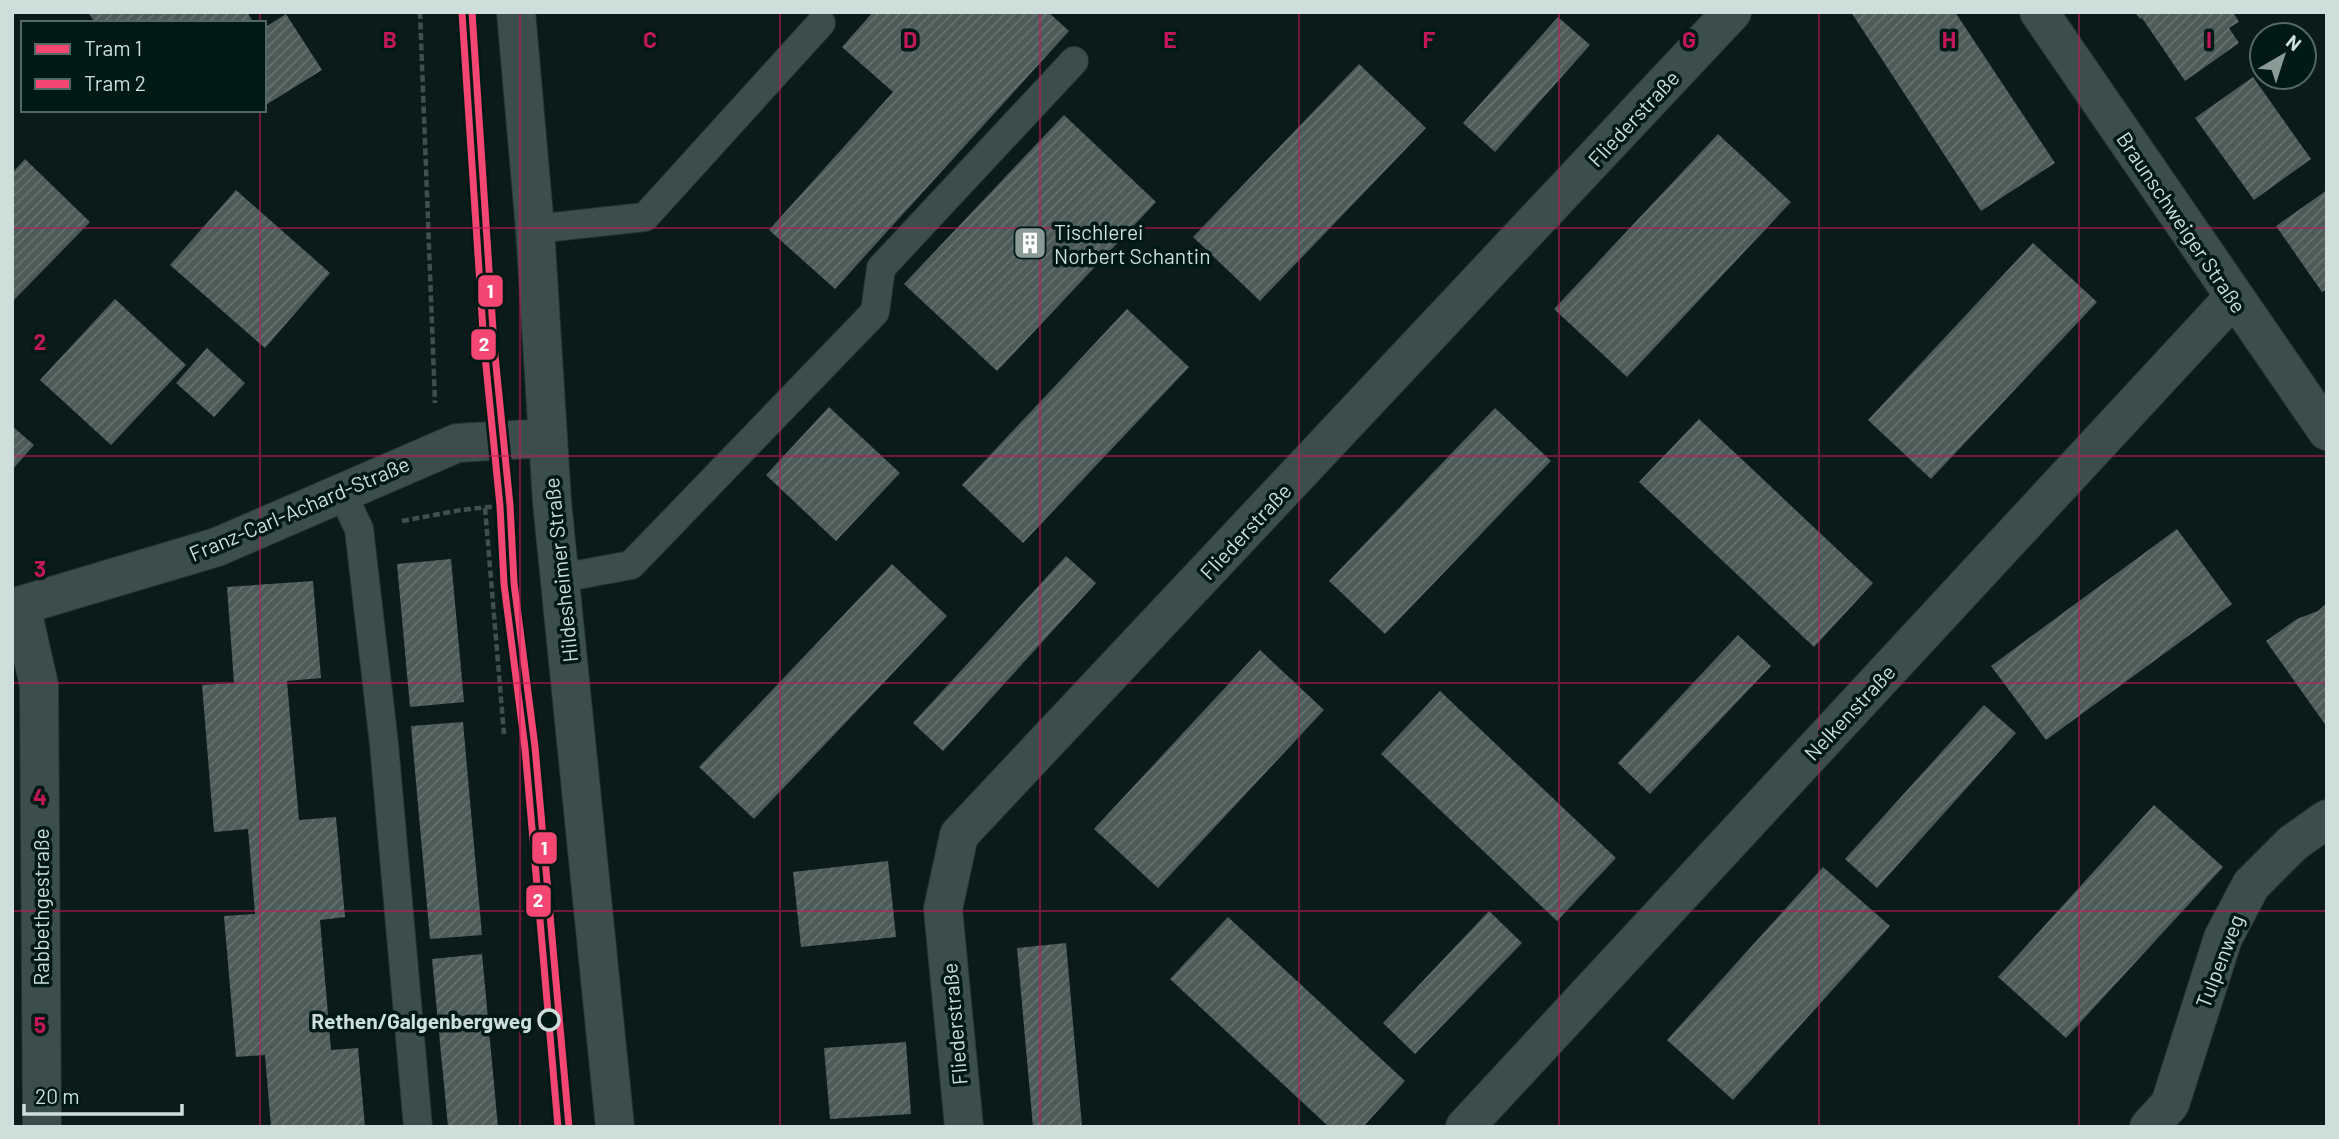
<svg xmlns="http://www.w3.org/2000/svg" width="2339" height="1139" font-family="Barlow,sans-serif">
  <style>
    .building { fill: url(#building-hatch) }
    .lines { fill: none; stroke-linecap: round; stroke-linejoin: round }
    .service-casing { stroke: #273533; stroke-width: 30 }
    .minor-casing { stroke: #273533; stroke-width: 40 }
    .tertiary-casing { stroke: #273533; stroke-width: 40 }
    .path { stroke: #404f4d; stroke-width: 4.5; stroke-dasharray: 7 3.5; stroke-linecap: butt }
    .service { stroke: #3c4e4c; stroke-width: 28 }
    .minor { stroke: #3c4e4c; stroke-width: 38 }
    .tertiary { stroke: #3c4e4c; stroke-width: 38 }
    .tram-1-casing { stroke: #001915; stroke-width: 12 }
    .tram-2-casing { stroke: #001915; stroke-width: 12 }
    .tram-1 { stroke: #f34672; stroke-width: 7 }
    .tram-2 { stroke: #f34672; stroke-width: 7 }
    .grid { fill: none; stroke: #c2185b; stroke-width: 2; stroke-opacity: 0.55 }
    .stop-dot { fill: #001915; stroke: #cddedb; stroke-width: 3.5 }
    .labels { text-anchor: middle; dominant-baseline: central; stroke-width: 7; stroke-linejoin: round; paint-order: stroke }
    .street-label { font-size: 21px; fill: #cddedb; stroke: #001915 }
    .poi-label { font-size: 21px; fill: #cddedb; stroke: #001915; text-anchor: start }
    .stop-label { font-size: 21px; font-weight: bold; fill: #cddedb; stroke: #001915; text-anchor: end }
    .grid-label { font-size: 23px; text-anchor: middle; font-weight: bold; fill: #c2185b; stroke: #001915; stroke-width: 7; stroke-linejoin: round; paint-order: stroke }
    .line-badge { stroke: #001915; stroke-width: 2.5 }
    .badge-label { font-size: 19px; text-anchor: middle; font-weight: bold; fill: #fff }
  </style>
  <defs>
    <pattern id="building-hatch" width="6" height="6" patternUnits="userSpaceOnUse" patternTransform="scale(1.75)"><rect width="6" height="6" fill="#4d5b58"/><path d="M-1 1l2-2M0 6l6-6M5 7l2-2" fill="none" stroke="#65726f"/></pattern>
  </defs>
  <rect width="100%" height="100%" fill="#0a1b19"/>
  <g class="building">
    <path d="M88 12H247L254 23H95Z"/>
    <path d="M873 12H1048L1069 31 835 289 769 230 893 92 842 47Z"/>
    <path d="M1851 12H1955L2055 163 1981 211Z"/>
    <path d="M2135 12H2233L2239 22 2229 28 2239 43 2185 81 2142 18 2140 19Z"/>
    <path d="M286 14 322 70 264 106V28Z"/>
    <path d="M1558 17 1590 45 1495 152 1463 123Z"/>
    <path d="M1359 64 1426 128 1260 301 1193 237Z"/>
    <path d="M2253 77 2311 159 2254 200 2195 118Z"/>
    <path d="M1064 115 1156 202 997 371 904 284Z"/>
    <path d="M1718 134 1791 202 1627 377 1554 309Z"/>
    <path d="M25 159 90 222 12 302V173Z"/>
    <path d="M236 190 330 273 265 348 170 265Z"/>
    <path d="M2327 190V289L2322 292 2276 226Z"/>
    <path d="M2033 243 2097 302 1931 479 1868 420Z"/>
    <path d="M115 299 186 365 111 445 40 380Z"/>
    <path d="M1127 309 1189 367 1023 543 962 485Z"/>
    <path d="M207 348 245 383 214 417 176 383Z"/>
    <path d="M829 407 900 473 836 541 766 475Z"/>
    <path d="M1495 408 1551 461 1385 634 1329 581Z"/>
    <path d="M1699 419 1873 583 1814 647 1639 482Z"/>
    <path d="M12 426 34 445 12 470Z"/>
    <path d="M2177 529 2232 604 2046 740 1991 666Z"/>
    <path d="M1066 556 1096 583 943 751 913 723Z"/>
    <path d="M451 559 464 702 410 707 397 564Z"/>
    <path d="M892 564 947 616 754 819 699 767Z"/>
    <path d="M313 581 321 678 287 681 299 820 336 817 345 917 320 920 331 1050 358 1048 365 1127H271L265 1055 236 1057 224 916 255 914 248 829 214 832 202 685 234 683 227 587Z"/>
    <path d="M2327 603V727L2266 641 2297 619 2318 611Z"/>
    <path d="M1738 635 1771 666 1650 794 1618 763Z"/>
    <path d="M1260 650 1324 710 1158 888 1094 829Z"/>
    <path d="M1440 691 1616 858 1557 921 1381 754Z"/>
    <path d="M1984 705 2016 733 1877 888 1845 859Z"/>
    <path d="M463 722 482 935 430 939 411 726Z"/>
    <path d="M2154 805 2223 867 2066 1038 1998 977Z"/>
    <path d="M888 861 896 937 801 947 793 872Z"/>
    <path d="M1823 867 1890 926 1733 1100 1667 1040Z"/>
    <path d="M1489 911 1522 943 1415 1054 1383 1023Z"/>
    <path d="M1228 917 1405 1081 1363 1127H1329L1170 979Z"/>
    <path d="M1066 943 1082 1126 1033 1127 1017 948Z"/>
    <path d="M482 954 498 1127H448L432 959Z"/>
    <path d="M906 1042 911 1114 830 1119 824 1048Z"/>
  </g>
  <g class="lines">
    <defs>
      <g id="service">
        <path d="M535 229 645 217 821 23"/>
        <path d="M341 491 359 529 384 744 418 1127"/>
        <path d="M561 578 631 565 875 312 881 268 1074 61"/>
      </g>
      <g id="minor">
        <path d="M2039 12 2327 431"/>
        <path d="M21 606 39 685 42 1127"/>
        <path d="M12 608 217 547 457 443 548 438"/>
        <path d="M964 1127 943 909 959 835 1732 12"/>
        <path d="M1465 1127 2234 297"/>
        <path d="M2149 1127 2170 1104 2223 938 2251 885 2293 843 2327 819"/>
      </g>
      <path id="tertiary" d="M516 12 535 229 552 502 615 1127"/>
    </defs>
    <use href="#service" class="service-casing"/>
    <use href="#minor" class="minor-casing"/>
    <use href="#tertiary" class="tertiary-casing"/>
    <g class="path">
      <path d="M420 12 435 403"/>
      <path d="M485 508 504 734"/>
      <path d="M402 521 461 510 507 505"/>
    </g>
    <use href="#service" class="service"/>
    <use href="#minor" class="minor"/>
    <use href="#tertiary" class="tertiary"/>
    <defs>
      <path id="tram-1" d="M472 12 494 345 510 505 514 583 535 747 569 1127"/>
      <path id="tram-2" d="M462 13 484 346 500 506 504 584 525 748 558 1127"/>
    </defs>
    <use href="#tram-1" class="tram-1-casing"/>
    <use href="#tram-2" class="tram-2-casing"/>
    <use href="#tram-1" class="tram-1"/>
    <use href="#tram-2" class="tram-2"/>
  </g>
  <path class="grid" d="M260 12V23M520 12V1127M780 12V1127M1040 12V1127M1299 12V1127M1559 12V1127M1819 12V1127M2079 12V1127M260 110V1127M12 228H2327M12 456H2327M12 683H2327M12 911H2327"/>
  <defs>
    <symbol id="building-square" viewBox="-11 -11 22 22"><rect x="-9" y="-9" width="18" height="18" rx="4" fill="#899a97" stroke="#001915"/><path d="M-4-6H4V6H1V3H-1V6H-4ZM-2.5-4.3h1.7v1.8h-1.7ZM.8-4.3h1.7v1.8H.8ZM-2.5-1h1.7V.8h-1.7ZM.8-1h1.7V.8H.8Z" fill="#fff"/></symbol>
  </defs>
  <g fill-rule="evenodd">
    <use href="#building-square" x="1011" y="224" width="38" height="38"/>
  </g>
  <circle class="stop-dot" cx="549" cy="1020" r="10"/>
  <g class="labels">
    <g class="street-label">
      <text transform="translate(1633 118) rotate(-47)">Fliederstraße</text>
      <text transform="translate(2182 222) rotate(56)">Braunschweiger Straße</text>
      <text transform="translate(299 508) rotate(-23)">Franz-Carl-Achard-Straße</text>
      <text transform="translate(1245 531) rotate(-47)">Fliederstraße</text>
      <text transform="translate(560 570) rotate(-96)">Hildesheimer Straße</text>
      <text transform="translate(1849 712) rotate(-47)">Nelkenstraße</text>
      <text transform="translate(40 907) rotate(-90)">Rabbethgestraße</text>
      <text transform="translate(2219 961) rotate(-69)">Tulpenweg</text>
      <text transform="translate(954 1024) rotate(-95)">Fliederstraße</text>
    </g>
    <g class="poi-label">
      <text x="1054" y="231">Tischlerei<tspan x="1054" dy="24">Norbert Schantin</tspan></text>
    </g>
    <g class="stop-label">
      <text x="532" y="1020">Rethen/Galgenbergweg</text>
    </g>
  </g>
  <g class="grid-label">
    <text x="390" y="48">B</text>
    <text x="650" y="48">C</text>
    <text x="910" y="48">D</text>
    <text x="1170" y="48">E</text>
    <text x="1429" y="48">F</text>
    <text x="1689" y="48">G</text>
    <text x="1949" y="48">H</text>
    <text x="2209" y="48">I</text>
    <text x="40" y="350">2</text>
    <text x="40" y="577">3</text>
    <text x="40" y="805">4</text>
    <text x="40" y="1033">5</text>
  </g>
  <g class="line-badge">
    <rect x="477" y="274" width="27" height="34" rx="7" fill="#f34672"/>
    <rect x="470" y="328" width="27" height="33" rx="7" fill="#f34672"/>
    <rect x="531" y="831" width="27" height="34" rx="7" fill="#f34672"/>
    <rect x="525" y="884" width="27" height="34" rx="7" fill="#f34672"/>
  </g>
  <g class="badge-label">
    <text x="490" y="298">1</text>
    <text x="484" y="351">2</text>
    <text x="544" y="855">1</text>
    <text x="538" y="907">2</text>
  </g>
  <rect width="2339" height="1139" fill="none" stroke="#cddedb" stroke-width="28"/>
  <rect x="21" y="21" width="245" height="91" fill="#001915" stroke="#526864" stroke-width="2"/>
  <rect x="35" y="44" width="35" height="10" fill="#f34672" stroke="#526864" stroke-width="2"/>
  <text x="84" y="56" font-size="21" fill="#cddedb">Tram 1</text>
  <rect x="35" y="79" width="35" height="10" fill="#f34672" stroke="#526864" stroke-width="2"/>
  <text x="84" y="91" font-size="21" fill="#cddedb">Tram 2</text>
  <g transform="translate(2283 56) rotate(39)"><circle r="33" fill="#001915" stroke="#526864" stroke-width="2"/>
  <path d="M0-5L12 26L0 18L-12 26Z" fill="#899a97"/>
  <text y="-10" font-size="19" font-weight="bold" text-anchor="middle" fill="#cddedb">N</text>
  </g>
  <path d="M24 1104v10h158v-10" fill="none" stroke="#cddedb" stroke-width="3.5"/>
  <text x="35" y="1104" font-size="21" fill="#cddedb" stroke="#001915" stroke-width="5" paint-order="stroke">20 m</text>
</svg>
